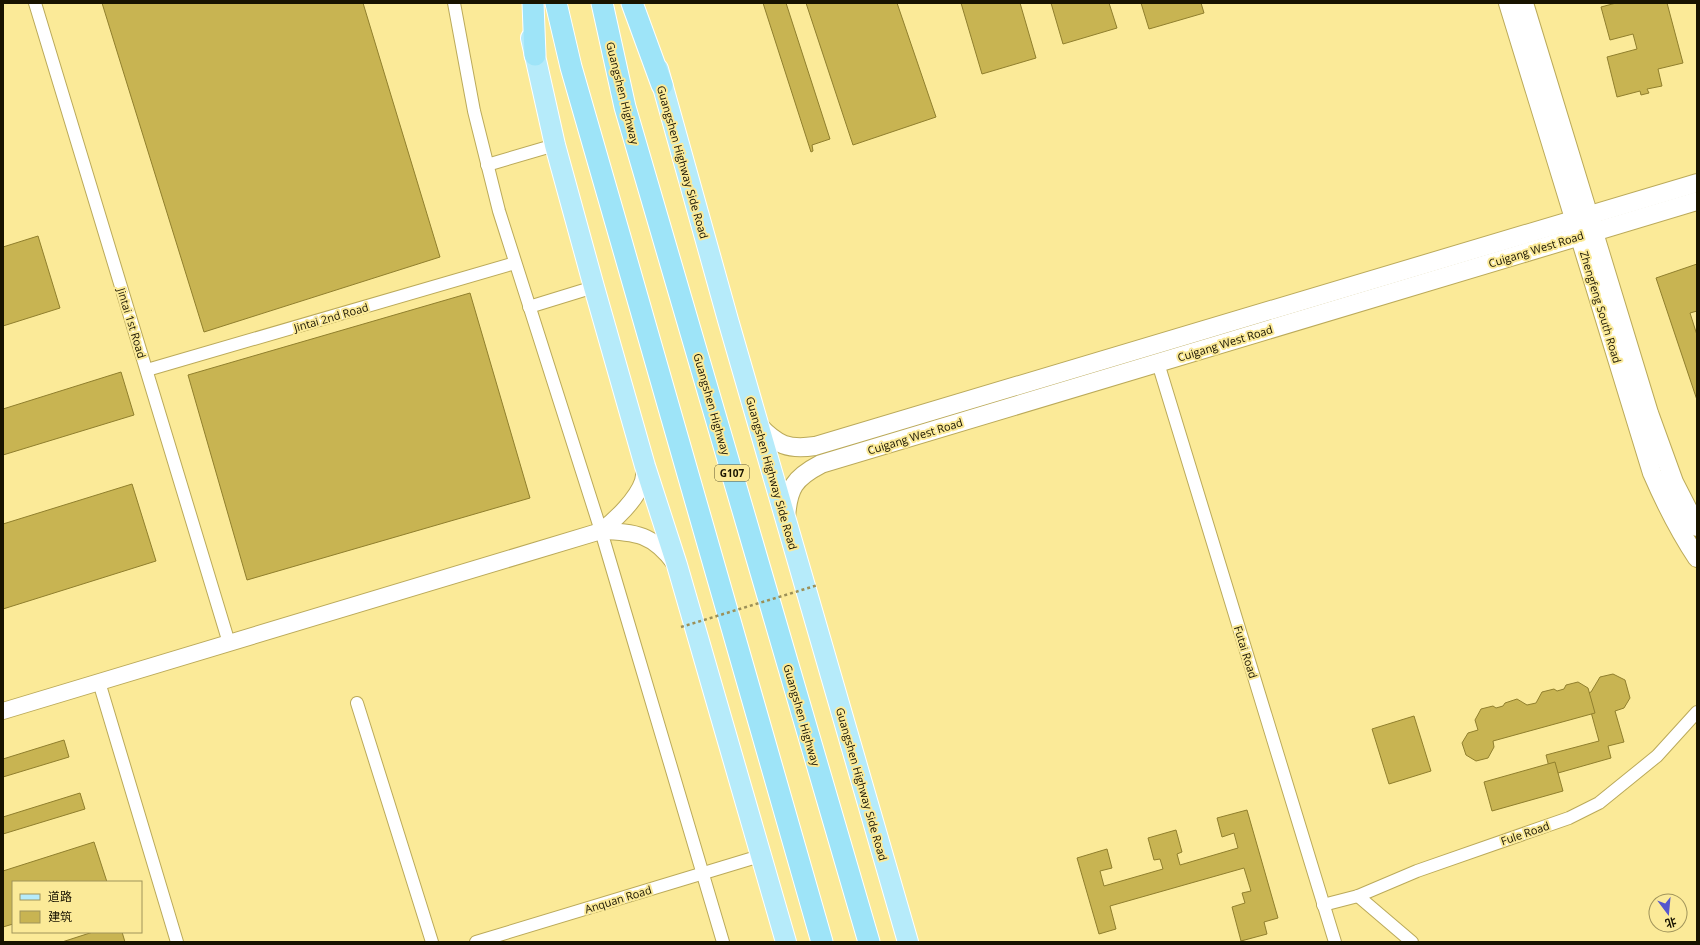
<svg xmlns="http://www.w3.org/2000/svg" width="1700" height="945" font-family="'Open Sans','Noto Sans SC',sans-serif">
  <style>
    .building { fill: #c8b452; stroke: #907f2d }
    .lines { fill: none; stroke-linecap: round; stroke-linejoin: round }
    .minor-casing { stroke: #bbaa5a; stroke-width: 14 }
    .tertiary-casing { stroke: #bbaa5a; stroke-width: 18 }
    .secondary-casing { stroke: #bbaa5a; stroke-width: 20 }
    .primary-casing { stroke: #fff; stroke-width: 22 }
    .trunk-casing { stroke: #fff; stroke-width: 23 }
    .minor { stroke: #fff; stroke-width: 12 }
    .tertiary { stroke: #fff; stroke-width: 16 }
    .secondary { stroke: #fff; stroke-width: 18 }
    .primary { stroke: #b6ebfa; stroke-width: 20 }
    .trunk { stroke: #9ee4f8; stroke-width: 21 }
    .path-bridge { stroke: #9c9058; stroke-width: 2.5; stroke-dasharray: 3 3; stroke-linecap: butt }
    .labels { text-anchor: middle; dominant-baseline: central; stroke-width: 4; stroke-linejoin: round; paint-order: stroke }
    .shield { fill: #fbea98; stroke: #5c542e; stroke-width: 1 }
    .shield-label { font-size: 10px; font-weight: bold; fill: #181300 }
    .street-label { font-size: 11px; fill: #181300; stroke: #fbea98 }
  </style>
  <rect width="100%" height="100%" fill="#fbea98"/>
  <g class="building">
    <path d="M102 3H363L440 257 204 332Z"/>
    <path d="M763 3H786L830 139 812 145 813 151 811 152Z"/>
    <path d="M806 3H897L936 117 853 145Z"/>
    <path d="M961 3H1020L1036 58 982 74Z"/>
    <path d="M1051 3H1109L1117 28 1063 44Z"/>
    <path d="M1141 3H1201L1204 13 1149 29Z"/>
    <path d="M1616 3H1667L1683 63 1658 69 1662 86 1647 89 1649 93 1641 95 1640 91 1617 97 1607 57 1637 49 1633 34 1610 40 1601 7Z"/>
    <path d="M38 236 60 308 3 326V247Z"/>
    <path d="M1697 264V311L1690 313 1697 335V400L1656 278Z"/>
    <path d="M470 293 530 498 247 580 188 375Z"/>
    <path d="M121 372 134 415 3 455V409Z"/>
    <path d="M132 484 156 561 3 609V524Z"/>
    <path d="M1613 674 1625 680 1630 698 1624 708 1615 711 1624 742 1608 746 1611 758 1551 775 1546 755 1599 741 1586 694 1591 692 1600 677Z"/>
    <path d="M1578 682 1588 688 1595 713 1493 741 1494 747 1488 758 1476 761 1466 755 1462 743 1468 733 1478 730 1475 720 1481 709 1493 706 1496 708 1503 706 1505 703 1517 699 1527 705 1536 703 1542 692 1554 689 1557 691 1564 689 1566 685Z"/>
    <path d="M1414 716 1431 771 1389 784 1372 729Z"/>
    <path d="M64 740 69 757 3 777V759Z"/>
    <path d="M1555 762 1563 791 1492 811 1484 782Z"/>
    <path d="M80 793 85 809 3 834V817Z"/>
    <path d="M1247 810 1278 918 1264 922 1267 934 1241 941 1232 907 1245 903 1242 893 1251 891 1244 868 1110 906 1116 929 1099 934 1077 858 1107 849 1112 868 1100 871 1104 886 1163 869 1160 859 1154 860 1148 838 1176 830 1182 852 1177 854 1180 865 1238 848 1234 833 1222 837 1217 818Z"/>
    <path d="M94 842 107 882H13V924L3 927V871Z"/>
    <path d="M93 932H122L125 942H62Z"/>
  </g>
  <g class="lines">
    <defs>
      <g id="minor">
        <path d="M35 3 229 643"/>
        <path d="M454 3 474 111 499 211 601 531 723 942"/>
        <path d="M487 165 555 145"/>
        <path d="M529 307 594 287"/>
        <path d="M1158 363 1335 942"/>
        <path d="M147 370 515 263"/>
        <path d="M99 682 177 942"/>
        <path d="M357 703 432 942"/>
        <path d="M1358 896 1412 942"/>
        <path d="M1323 905 1358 896 1417 871 1569 818 1599 803 1657 756 1697 712"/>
        <path d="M476 942 760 856"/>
      </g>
      <g id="tertiary">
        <path d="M601 531C616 519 637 499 643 481 644 476 645 471 645 466"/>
        <path d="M3 711 601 531C636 532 653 534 675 564"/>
      </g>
      <g id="secondary">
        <path d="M1508 3 1652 473C1665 503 1679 531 1697 558"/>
        <path d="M1524 3 1649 413 1674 482 1697 527"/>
        <path d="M759 426C777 445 788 450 815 446L1697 183"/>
        <path d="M786 518C788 488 794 478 821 464L1697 201"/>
      </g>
      <g id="primary">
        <path d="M531 38 555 145 594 287 645 466 677 565 786 942"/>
        <path d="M658 69 728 320 908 942"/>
      </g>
      <g id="trunk">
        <path d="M533 3 535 55"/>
        <path d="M556 3 571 67 622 244 822 942"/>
        <path d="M602 3 625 107 869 942"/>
        <path d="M632 3 662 85"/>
      </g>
    </defs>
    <use href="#minor" class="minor-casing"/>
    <use href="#tertiary" class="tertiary-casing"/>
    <use href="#secondary" class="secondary-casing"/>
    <use href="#primary" class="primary-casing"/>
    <use href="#trunk" class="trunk-casing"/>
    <use href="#minor" class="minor"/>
    <use href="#tertiary" class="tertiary"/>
    <use href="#secondary" class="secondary"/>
    <use href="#primary" class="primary"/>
    <use href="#trunk" class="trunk"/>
    <path class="path-bridge" d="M681 627 818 585"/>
  </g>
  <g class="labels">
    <rect class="shield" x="715" y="465" width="34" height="16" rx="3"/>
    <g class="shield-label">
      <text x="732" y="473">G107</text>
    </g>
    <g class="street-label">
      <text transform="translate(623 93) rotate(76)">Guangshen Highway</text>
      <text transform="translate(683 162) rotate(74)">Guangshen Highway Side Road</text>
      <text transform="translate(1536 249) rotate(-17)">Cuigang West Road</text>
      <text transform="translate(1601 307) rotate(73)">Zhengfeng South Road</text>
      <text transform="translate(331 317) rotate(-16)">Jintai 2nd Road</text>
      <text transform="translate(132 323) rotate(73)">Jintai 1st Road</text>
      <text transform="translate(1225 343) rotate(-17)">Cuigang West Road</text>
      <text transform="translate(712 404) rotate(74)">Guangshen Highway</text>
      <text transform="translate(915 436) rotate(-17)">Cuigang West Road</text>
      <text transform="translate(772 473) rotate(74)">Guangshen Highway Side Road</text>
      <text transform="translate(1246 652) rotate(73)">Futai Road</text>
      <text transform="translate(802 715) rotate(74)">Guangshen Highway</text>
      <text transform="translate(862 784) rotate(74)">Guangshen Highway Side Road</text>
      <text transform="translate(1525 833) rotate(-19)">Fule Road</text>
      <text transform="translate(618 899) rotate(-17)">Anquan Road</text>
    </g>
  </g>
  <rect width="1700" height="945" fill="none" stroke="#181300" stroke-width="8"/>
  <rect x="12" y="881" width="130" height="52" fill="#fbea98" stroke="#a0945b"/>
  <rect x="20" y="894" width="20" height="6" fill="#b6ebfa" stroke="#a0945b"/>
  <text x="48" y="901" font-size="12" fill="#181300">道路</text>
  <rect x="20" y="911" width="20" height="12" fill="#c8b452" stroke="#a0945b"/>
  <text x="48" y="921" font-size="12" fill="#181300">建筑</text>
  <g transform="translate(1668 913) rotate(164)"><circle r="19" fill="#fbea98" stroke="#a0945b"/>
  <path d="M0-3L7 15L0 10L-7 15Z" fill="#5657ce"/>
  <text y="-6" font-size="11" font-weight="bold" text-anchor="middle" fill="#181300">北</text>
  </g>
</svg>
